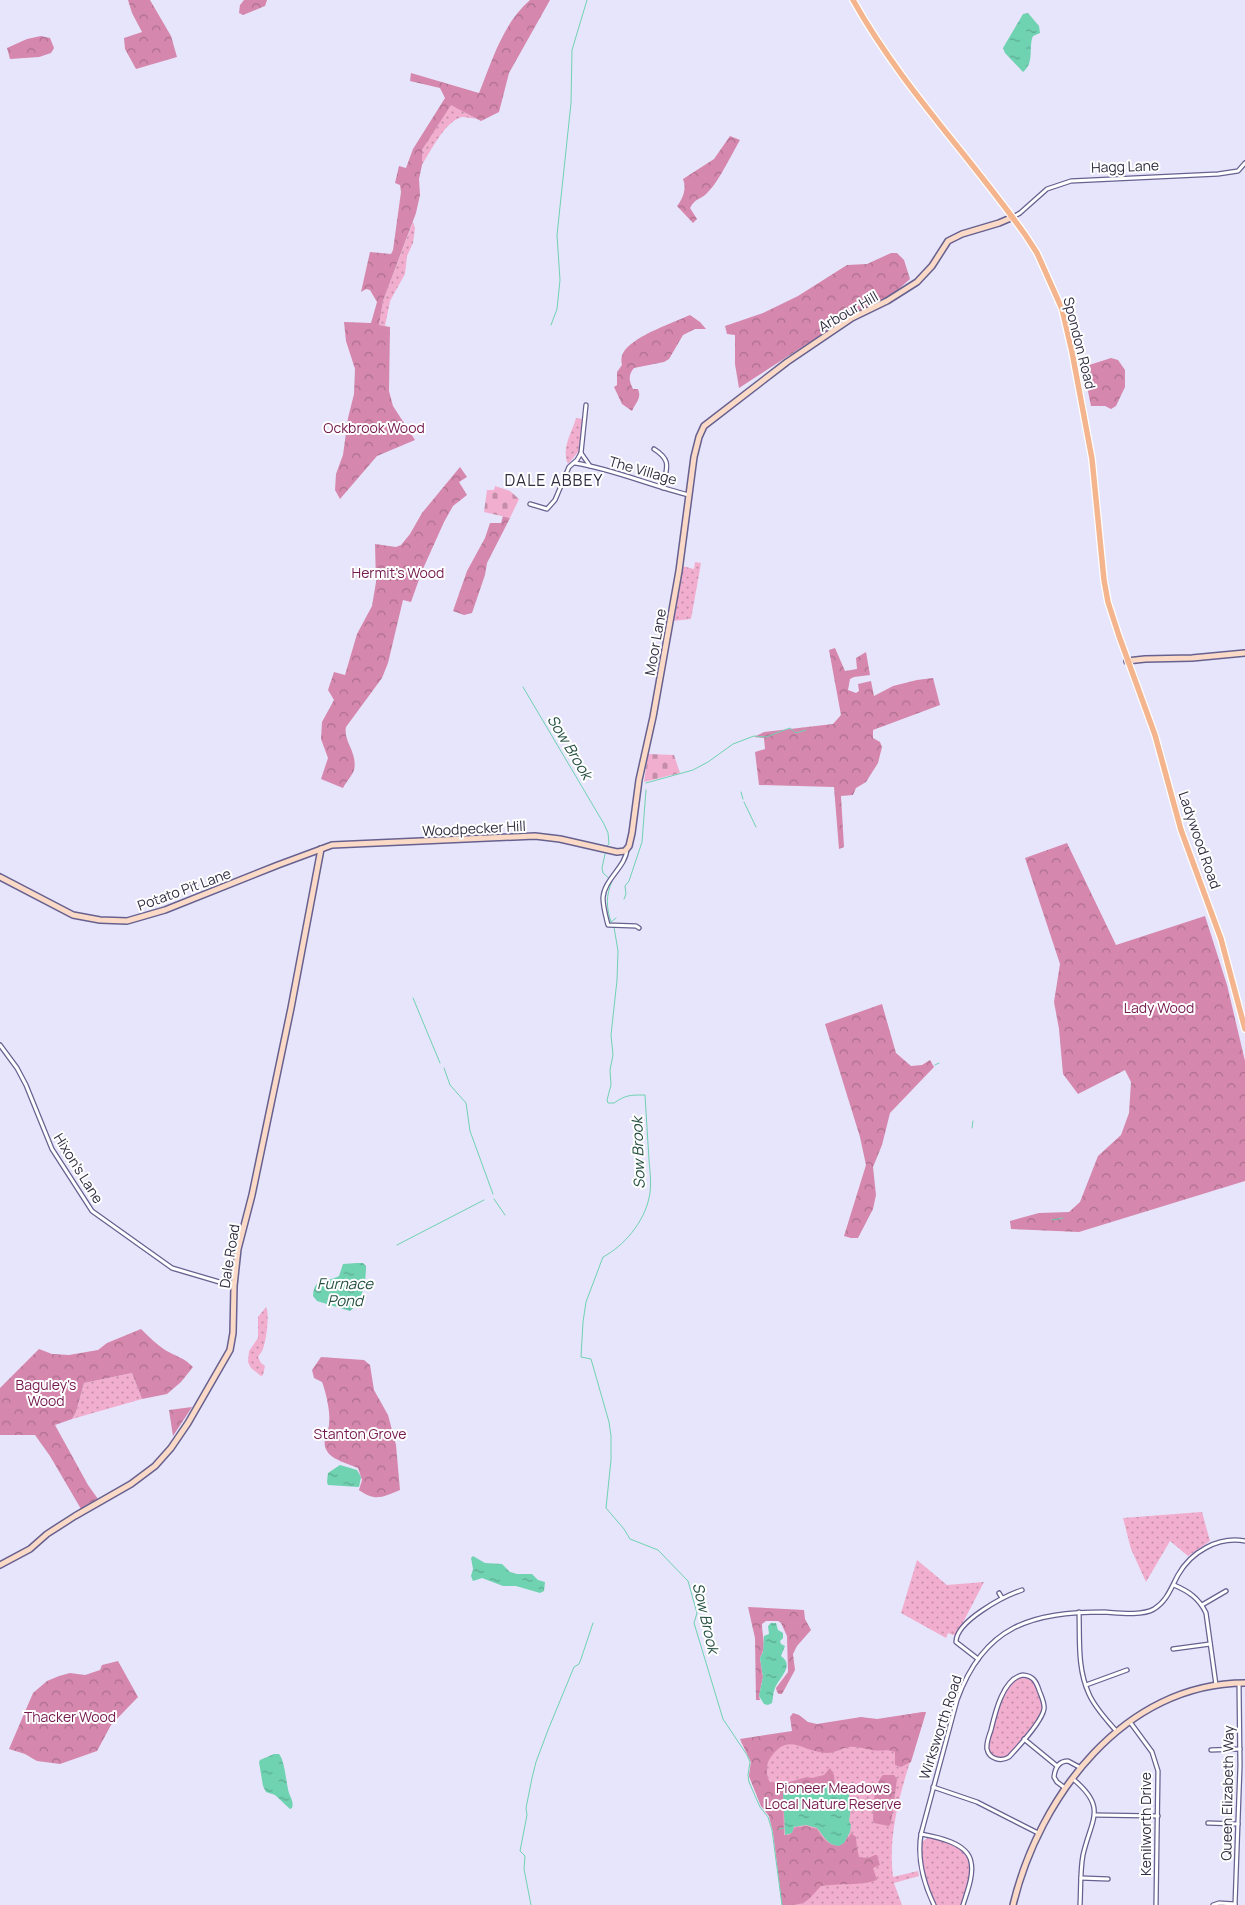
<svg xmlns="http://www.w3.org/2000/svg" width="1245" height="1905" font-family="Manrope,sans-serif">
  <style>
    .green { fill: url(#green-dots) }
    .forest { fill: url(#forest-crowns) }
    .cemetery { fill: url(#cemetery-stones) }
    .water { fill: url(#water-ripples) }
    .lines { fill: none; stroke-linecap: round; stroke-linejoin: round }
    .stream { stroke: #6fd2b1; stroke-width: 1 }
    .street-casing { stroke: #676190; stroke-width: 5.5 }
    .secondary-casing { stroke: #676190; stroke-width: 8 }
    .primary-casing { stroke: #fff; stroke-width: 8 }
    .street { stroke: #fff; stroke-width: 3 }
    .secondary { stroke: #fadac6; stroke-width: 5 }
    .primary { stroke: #f4b58e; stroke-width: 5.5 }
    .labels { text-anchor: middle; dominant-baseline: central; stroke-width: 4; stroke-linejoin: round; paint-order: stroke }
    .street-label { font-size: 14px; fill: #2f2d41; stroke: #fff }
    .park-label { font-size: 14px; fill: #75194f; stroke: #fff }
    .water-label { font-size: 15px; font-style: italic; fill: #265143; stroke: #fff }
    .quarter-label { font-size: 16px; letter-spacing: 1px; fill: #2f2d41; stroke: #fff }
  </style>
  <defs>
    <pattern id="green-dots" width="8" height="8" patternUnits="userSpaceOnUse" patternTransform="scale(1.25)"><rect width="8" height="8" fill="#f1aece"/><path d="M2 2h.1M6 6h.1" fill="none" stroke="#c48ea9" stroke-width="1.8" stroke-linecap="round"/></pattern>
    <pattern id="forest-crowns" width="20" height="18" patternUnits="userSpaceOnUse" patternTransform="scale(1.25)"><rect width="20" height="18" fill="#d587ad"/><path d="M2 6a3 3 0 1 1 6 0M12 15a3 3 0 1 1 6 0" fill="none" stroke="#ad6f8e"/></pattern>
    <pattern id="cemetery-stones" width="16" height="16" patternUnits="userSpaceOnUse" patternTransform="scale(1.25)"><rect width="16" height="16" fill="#f1aece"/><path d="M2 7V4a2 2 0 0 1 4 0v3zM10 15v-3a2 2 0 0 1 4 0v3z" fill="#c48ea9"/></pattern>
    <pattern id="water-ripples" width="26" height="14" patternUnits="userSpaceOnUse" patternTransform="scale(1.25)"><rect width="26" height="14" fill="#6fd2b1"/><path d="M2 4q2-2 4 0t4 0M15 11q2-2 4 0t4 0" fill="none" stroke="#5cab92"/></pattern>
  </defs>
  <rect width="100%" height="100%" fill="#e7e5fb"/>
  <g class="green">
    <path d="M451 104 477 119C472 118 466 117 462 117 446 120 430 152 422 165V150Z"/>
    <path d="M413 222 415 228 413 243 407 256 405 274 390 301 385 326 379 325 383 301Z"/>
    <path d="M576 418 582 419 579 451 568 464C561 448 572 433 576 418Z"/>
    <path d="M695 562 701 563 691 619 672 621 682 566 694 569Z"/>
    <path d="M266 1307C270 1313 266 1344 262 1351 261 1353 259 1355 258 1357L261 1363 265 1366 263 1375 261 1376 251 1368 248 1362 249 1351 258 1338V1317Z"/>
    <path d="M132 1373 142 1399 72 1419 76 1412 84 1383Z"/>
    <path d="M1202 1512 1210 1541 1188 1556 1170 1541 1146 1582 1131 1549 1123 1518Z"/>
    <path d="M917 1560 947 1585 984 1582 956 1636 948 1633 946 1638 901 1613Z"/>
    <path d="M1021 1676C1034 1676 1046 1699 1042 1711 1039 1720 1015 1753 1007 1757 999 1760 990 1756 989 1748 987 1735 1004 1693 1012 1683 1014 1680 1018 1678 1021 1676Z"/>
    <path d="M923 1712H926C910 1765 886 1821 893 1877L918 1871 919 1876 894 1883 902 1905H783L773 1832 769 1816 761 1806 749 1776 751 1762 741 1742Z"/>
    <path d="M927 1838C937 1838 945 1842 954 1846 981 1860 968 1881 962 1905H937C926 1887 921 1863 922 1842Z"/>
  </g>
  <g class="forest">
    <path d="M128 0H150L171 36 177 57 136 69 125 49 124 38 142 32 132 13Z"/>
    <path d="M244 0H267L265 6 243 15 239 13 240 5Z"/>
    <path d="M530 0H550L509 73 499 112 481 121 451 105 422 150V165L419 179 420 195 416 213 383 301 379 325 390 327 389 391 393 406 415 440 377 456 340 499 335 490 336 474 343 455 348 418 354 394 355 369 346 341 344 322 371 323 377 302 370 290 366 289 361 292 370 252 391 254 393 250 401 192 400 185 395 183 399 166 406 168 413 149 445 98 440 88 410 81 411 73 479 93C492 61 503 23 530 0Z"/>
    <path d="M41 36 50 38 54 48 51 53 39 57 10 59 7 48 27 39Z"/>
    <path d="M730 136 740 140C731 155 718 184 705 195 698 200 695 199 690 208L697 219 693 223 677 206C683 199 687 188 683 179L714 159Z"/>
    <path d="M891 253H897L904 260 910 279 891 296 847 318 739 388 735 364V335L727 334 725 326 763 313 798 296 847 265 867 264Z"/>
    <path d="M690 315 700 322 706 329H695L683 335 669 359 664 362 634 368C628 375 629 381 633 389H638C642 398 636 402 632 411L622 404 614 387 617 385V372L622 365C621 360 621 355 625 350 637 335 672 323 690 315Z"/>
    <path d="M1111 358 1118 360 1125 370V387L1116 406 1111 409 1105 406H1091L1083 367Z"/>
    <path d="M460 467 467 477 459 482 467 495 453 506 444 522 422 571 411 602 403 600 388 663 382 678 346 727C343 742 358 752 354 770 352 776 346 782 343 788L321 779 328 758 321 739 322 722 334 700 328 690 334 672 345 675 357 634 372 606 376 582 375 544 396 547 401 545 410 534 422 513Z"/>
    <path d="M503 516 510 518 487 563 485 575 472 613 464 615 453 611 467 571 485 538 490 523H501Z"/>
    <path d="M835 648 845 671 857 669 856 658 866 652 870 675 854 677 850 679 848 690 856 693 859 691 858 684 871 681 874 696 893 686 917 680 933 678 940 705 873 730V738L880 742 882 747 878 763 866 782 856 788 853 795 841 796 844 847 839 849 834 787 759 785 755 752 765 749 764 738 754 737 764 732 833 724 841 715 829 650Z"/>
    <path d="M1067 843 1116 945 1205 916 1227 985 1245 1061V1181L1079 1232 1011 1229 1010 1221 1039 1213 1069 1212 1080 1202 1098 1156 1121 1135 1129 1113 1131 1082 1125 1070 1078 1094 1063 1074 1059 1029 1054 1002 1060 964 1025 858Z"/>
    <path d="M882 1004 896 1053 911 1066 922 1065 930 1060 934 1067 890 1113 882 1145 873 1167 876 1195 873 1209 858 1238H851L844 1236 866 1165 860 1137 825 1024Z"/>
    <path d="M141 1329C149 1337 156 1344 165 1350 177 1357 183 1357 193 1367L181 1382 167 1394 142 1399 132 1373 84 1383 76 1412 72 1419 55 1425 88 1485 98 1499 81 1509 50 1456 35 1435H0V1388L39 1349 52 1354 69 1355 98 1350 107 1343Z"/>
    <path d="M321 1357 364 1360 370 1365 374 1390 388 1415 396 1445 400 1490C383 1497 375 1502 359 1490L362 1480 358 1468C349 1464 332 1460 327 1451 321 1442 328 1433 329 1425 331 1414 326 1392 322 1382L314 1378 312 1370Z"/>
    <path d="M192 1407 173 1436 169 1410Z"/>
    <path d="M748 1607 804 1610 805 1619 811 1630 797 1646 793 1654 795 1670 782 1694H779L777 1692 776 1688 788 1672 787 1636 781 1623 778 1621H766L762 1624C762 1636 767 1647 760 1658L763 1677 759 1696 760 1700H756L755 1638Z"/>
    <path d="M118 1661 138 1697 111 1725 97 1751 60 1764 37 1761 25 1754 9 1749 33 1693 47 1681 59 1676 70 1673 85 1675 100 1670 102 1665Z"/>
    <path d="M923 1712H926L911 1762 901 1767 895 1765V1752C887 1748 880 1752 872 1750 864 1749 858 1746 849 1747 842 1748 835 1753 827 1753 801 1752 788 1730 769 1760 766 1765 766 1777 770 1782L782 1784 807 1777 812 1778 824 1775 830 1768 834 1775 835 1787C817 1783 800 1788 783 1793L784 1835H788L792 1833 794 1828 806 1826 817 1829C823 1838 827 1845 839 1846L849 1837 851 1833 856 1837 857 1848 859 1857 868 1858 875 1855H877L880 1865 873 1868 877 1880C861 1886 839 1883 821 1886 805 1903 807 1905 782 1905L773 1832 769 1816 761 1806 749 1776 751 1762 740 1739 792 1731 790 1717 793 1713 799 1715 808 1722 817 1724 861 1717 877 1719Z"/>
    <path d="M883 1775H894L897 1779 891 1823 889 1826 874 1823 873 1820C874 1806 873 1785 883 1775Z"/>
  </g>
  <g class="cemetery">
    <path d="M495 486 510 491 519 499 510 518 484 512 487 490H494Z"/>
    <path d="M648 754 674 755 680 773 644 782Z"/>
  </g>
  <g class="water">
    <path d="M1028 13 1039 26 1040 33 1033 36C1028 48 1035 63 1023 72L1005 53 1003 48 1023 14Z"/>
    <path d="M357 1263H363L366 1266C366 1281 363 1302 350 1311L317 1301 313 1296C314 1276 327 1283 339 1276L343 1264Z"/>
    <path d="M340 1465 357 1470 361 1477 359 1487 328 1485 327 1482 328 1473Z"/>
    <path d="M473 1556 485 1563 502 1564 510 1572 517 1574H532L538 1580 545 1582 544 1591 540 1593 516 1586H503L482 1578 473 1581 471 1576 473 1569 471 1558Z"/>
    <path d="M771 1623H776L778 1630 783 1633V1638L780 1641 781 1644 785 1646 781 1656C796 1667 777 1678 774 1691 773 1694 773 1699 772 1703L768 1705 764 1704 759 1696 763 1677 760 1658 763 1652 764 1636 769 1634 768 1626Z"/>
    <path d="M274 1754H279C285 1761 286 1783 289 1793 291 1798 294 1803 292 1808L290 1809 275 1795 266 1792 263 1786 259 1762 260 1760Z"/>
    <path d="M825 1784 838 1788 849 1795 851 1807 849 1821 851 1825 850 1832 844 1843 839 1846C827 1845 824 1836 817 1828L806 1825 794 1827 792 1833 785 1835 783 1793 803 1787Z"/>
  </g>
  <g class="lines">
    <g class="stream">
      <path d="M551 325 557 309 560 280 557 235 571 103 572 50 587 0"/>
      <path d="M523 687 604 824 608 833 609 844 607 846"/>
      <path d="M646 783 693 770 708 762 733 744 754 736 766 737 790 728 796 733 806 730"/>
      <path d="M741 792 743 799"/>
      <path d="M744 802 756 827"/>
      <path d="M605 854 602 868 603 873 612 881C606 896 606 906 611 922L616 918"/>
      <path d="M624 899 626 894 625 886 629 881 642 842 646 790"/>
      <path d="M614 927 618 951 617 980 611 1035 613 1055 610 1070 611 1085 607 1100 608 1103H614C626 1095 629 1095 645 1095 646 1117 648 1138 649 1160 650 1172 652 1186 649 1198 644 1222 624 1246 603 1257L586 1302 583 1322 581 1357 591 1359 609 1422 611 1436V1460L606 1508 624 1529 630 1539 658 1550 688 1581 697 1613 694 1623 723 1719 747 1755 750 1762 748 1775 749 1782 760 1807 768 1817 772 1830 782 1905"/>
      <path d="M413 998 440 1063"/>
      <path d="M935 1065 939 1063"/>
      <path d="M444 1068 450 1085 466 1103 470 1131 493 1194"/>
      <path d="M972 1128 973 1121"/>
      <path d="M494 1199 505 1215"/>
      <path d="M1052 1220 1063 1218"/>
      <path d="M397 1245 484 1200"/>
      <path d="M779 1829 784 1828"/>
      <path d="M531 1905 524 1869 525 1856 520 1851 527 1815 526 1808 532 1778 536 1762 548 1730 574 1667 579 1664 581 1659 593 1623"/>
    </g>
    <defs>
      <g id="street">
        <path d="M1013 217 1020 213 1047 189 1071 181 1218 174 1238 171 1245 163"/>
        <path d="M654 449C673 461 666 468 663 488"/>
        <path d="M581 453 590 466"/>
        <path d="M575 463C613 469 652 486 689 495"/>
        <path d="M530 504 547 509 555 500 569 467 577 460 581 453 586 405"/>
        <path d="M627 849C626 867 604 879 603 898 603 907 606 917 608 925L636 926 639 928"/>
        <path d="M0 1045 17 1068 26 1085 52 1149 92 1211 172 1268 233 1286"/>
        <path d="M1174 1585C1188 1591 1199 1598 1206 1613L1216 1685"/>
        <path d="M999 1593 1002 1598"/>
        <path d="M1202 1605 1226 1591"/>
        <path d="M1079 1612C1080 1639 1077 1668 1089 1694 1095 1708 1107 1720 1117 1732"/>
        <path d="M1173 1649 1210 1644"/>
        <path d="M978 1659 956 1642C956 1621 1004 1596 1022 1590"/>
        <path d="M1023 1675C1033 1676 1036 1681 1039 1690 1041 1696 1045 1703 1044 1709 1042 1722 1018 1747 1009 1757 1001 1762 989 1759 987 1749 986 1743 989 1736 991 1730 995 1713 1003 1678 1023 1675Z"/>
        <path d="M1086 1685 1127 1670"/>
        <path d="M1130 1722 1152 1752 1158 1771 1156 1905"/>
        <path d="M1024 1739 1057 1766"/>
        <path d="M1211 1750 1240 1749"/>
        <path d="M1073 1779C1108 1808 1091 1819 1083 1855 1080 1871 1081 1888 1080 1905"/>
        <path d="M933 1787 977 1802 1038 1833"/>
        <path d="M1065 1788 1057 1782 1054 1777C1055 1768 1059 1761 1068 1761L1081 1768"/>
        <path d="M1095 1815 1158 1816"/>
        <path d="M1208 1823 1238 1824"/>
        <path d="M921 1834C937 1837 968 1843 971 1862 974 1875 967 1892 963 1905"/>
        <path d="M1081 1878 1108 1879"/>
        <path d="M934 1905C924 1884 917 1858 921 1834L957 1700C984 1625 1032 1612 1105 1612 1119 1613 1142 1616 1154 1609 1167 1601 1171 1588 1178 1575 1191 1552 1218 1536 1245 1541"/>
        <path d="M1213 1905 1219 1903 1235 1904"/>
        <path d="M1235 1905 1240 1766 1239 1683"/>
      </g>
      <g id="secondary">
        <path d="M1127 661 1145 659 1192 658 1245 653"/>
        <path d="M0 877 73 915 100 920 127 921 165 910 278 865 332 845 535 836 560 839 617 852 625 851 629 846 632 833 639 780 653 717 679 571 694 457 699 437 704 426 787 362 852 318 887 301 917 282 932 266 948 241 962 234 999 223 1013 217"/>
        <path d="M0 1565 30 1549 47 1534 75 1516 131 1484 155 1466 171 1448 188 1423 230 1350 233 1333 234 1286 238 1249 252 1195 291 1008 321 849"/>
        <path d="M1013 1905C1039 1797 1124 1683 1245 1683"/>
      </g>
      <path id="primary" d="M853 0C901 86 970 156 1026 236L1037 253 1062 309 1072 352 1092 459 1104 580 1108 602 1119 636 1155 735 1181 830 1221 939 1245 1029"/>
    </defs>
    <use href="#street" class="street-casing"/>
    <use href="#secondary" class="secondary-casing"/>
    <use href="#primary" class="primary-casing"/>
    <use href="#street" class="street"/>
    <use href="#secondary" class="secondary"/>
    <use href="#primary" class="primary"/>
  </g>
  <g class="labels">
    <g class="street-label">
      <text transform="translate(1125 166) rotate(-2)">Hagg Lane</text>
      <text transform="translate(848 311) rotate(-30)">Arbour Hill</text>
      <text transform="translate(1080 343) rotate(76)">Spondon Road</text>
      <text transform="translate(643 470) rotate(16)">The Village</text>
      <text transform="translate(655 642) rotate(-80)">Moor Lane</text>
      <text transform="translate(474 828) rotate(-3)">Woodpecker Hill</text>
      <text transform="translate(1200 840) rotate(71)">Ladywood Road</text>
      <text transform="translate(184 889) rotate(-20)">Potato Pit Lane</text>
      <text transform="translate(79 1168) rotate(58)">Hixon's Lane</text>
      <text transform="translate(229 1256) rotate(-81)">Dale Road</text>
      <text transform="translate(940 1727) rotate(-72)">Wirksworth Road</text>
      <text transform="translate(1227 1793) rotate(-89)">Queen Elizabeth Way</text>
      <text transform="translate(1145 1824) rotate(-90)">Kenilworth Drive</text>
    </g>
    <g class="park-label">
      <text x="374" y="427">Ockbrook Wood</text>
      <text x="398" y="572">Hermit's Wood</text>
      <text x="1159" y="1007">Lady Wood</text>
      <text x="46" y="1384">Baguley's<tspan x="46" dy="16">Wood</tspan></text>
      <text x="360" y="1433">Stanton Grove</text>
      <text x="70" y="1716">Thacker Wood</text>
      <text x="833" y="1787">Pioneer Meadows<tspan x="833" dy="16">Local Nature Reserve</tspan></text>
    </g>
    <g class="water-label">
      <text transform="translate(570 747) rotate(59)">Sow Brook</text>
      <text transform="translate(638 1153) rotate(-92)">Sow Brook</text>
      <text x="345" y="1283">Furnace<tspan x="345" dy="17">Pond</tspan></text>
      <text transform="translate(706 1618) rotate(77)">Sow Brook</text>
    </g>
    <g class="quarter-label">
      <text x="554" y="480">DALE ABBEY</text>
    </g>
  </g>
</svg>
